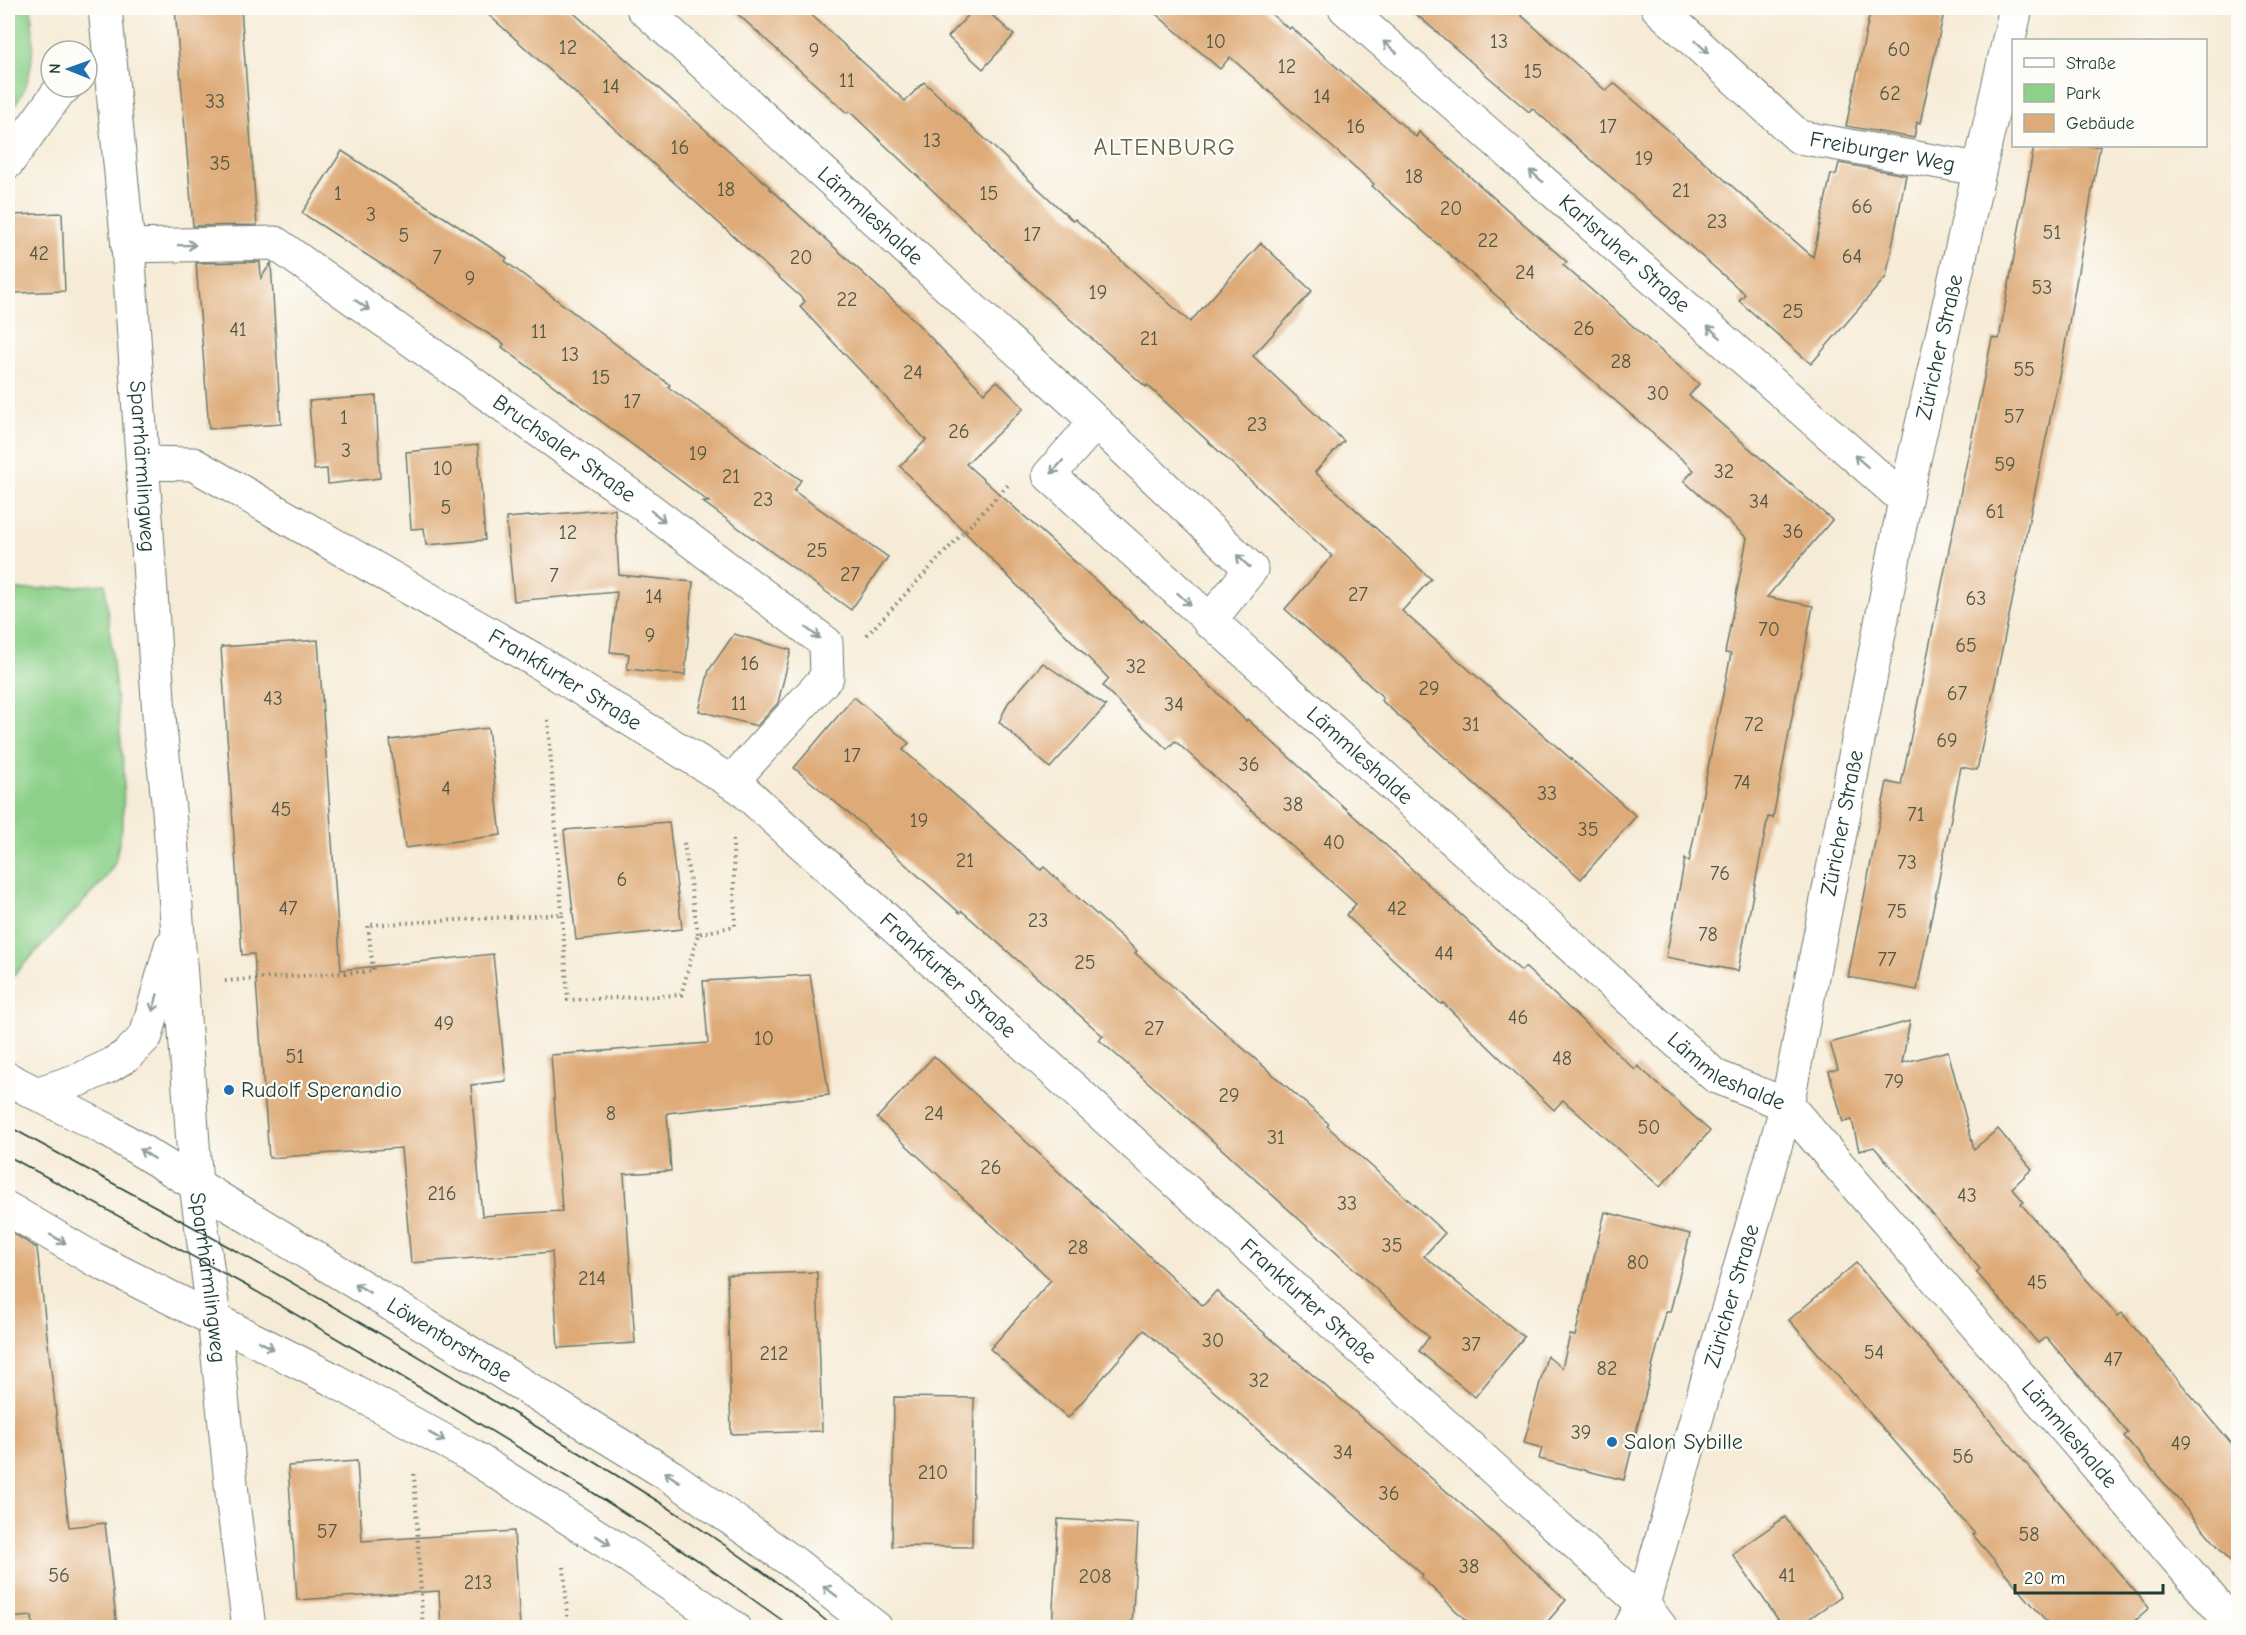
<svg xmlns="http://www.w3.org/2000/svg" width="2246" height="1635" font-family="'Comic Neue',sans-serif">
  <style>
    .green { fill: #8cd089; stroke: #56865e; stroke-width: 1.5 }
    .building { fill: #deab78 }
    .lines { fill: none; stroke-linecap: round; stroke-linejoin: round }
    .minor-casing { stroke: #6a7a6d; stroke-width: 35 }
    .major-casing { stroke: #6a7a6d; stroke-width: 35 }
    .path { stroke: #6a7a6d; stroke-width: 4; stroke-dasharray: 1.5 4.5; stroke-linecap: butt }
    .minor { stroke: #fff; stroke-width: 33 }
    .major { stroke: #fff; stroke-width: 33 }
    .tram { stroke: #1f3d34; stroke-width: 1.5 }
    .oneway { stroke: #8f9e9a }
    .poi-dot { fill: #1f6fb2; stroke: #fdfcf7; stroke-width: 2 }
    .labels { text-anchor: middle; dominant-baseline: central; stroke-width: 4.5; stroke-linejoin: round; paint-order: stroke }
    .number-label { font-size: 20px; fill: #4f5845 }
    .street-label { font-size: 22px; fill: #1f3d34; stroke: #fdfcf7 }
    .poi-label { font-size: 22px; fill: #1f3d34; stroke: #fdfcf7; text-anchor: start }
    .neighbourhood-label { font-size: 24px; letter-spacing: 1.5px; fill: #62644c; stroke: #fdfcf7 }
  </style>
  <rect width="100%" height="100%" fill="#fdfcf7"/>
  <filter id="ink" filterUnits="userSpaceOnUse"><feTurbulence type="fractalNoise" baseFrequency=".0167" numOctaves="2"/><feDisplacementMap in="SourceGraphic" scale="12" xChannelSelector="R" yChannelSelector="G"/><feConvolveMatrix kernelMatrix="1 2 1 2 8 2 1 2 1" color-interpolation-filters="sRGB"/></filter>
  <filter id="wash" filterUnits="userSpaceOnUse"><feTurbulence type="fractalNoise" baseFrequency=".008" numOctaves="4" result="noise"/><feDisplacementMap in="SourceGraphic" scale="24" xChannelSelector="R" yChannelSelector="G"/><feGaussianBlur stdDeviation="1.35" result="paint"/><feColorMatrix in="noise" values="0 0 0 0 0 0 0 0 0 0 0 0 0 0 0 0 0 1.4 0 .05"/><feComposite in="paint" operator="in"/></filter>
  <g filter="url(#wash)">
    <rect width="100%" height="100%" fill="#f6ebd6"/>
    <g class="green">
      <path d="M8 8H31C34 36 35 68 22 94 18 101 12 107 8 114Z"/>
      <path d="M105 584 124 772 123 822 115 863 104 880 8 981V591Z"/>
    </g>
    <g id="blocks">
      <g class="building">
        <path d="M175 8H241L257 225 193 226Z"/>
        <path d="M481 8H568L770 187 769 188 909 315 984 393 997 381 1024 408 966 464 1142 622 1143 620 1246 721 1247 719 1401 859 1521 971 1525 967 1635 1070 1638 1066 1710 1131 1660 1187 1563 1100 1554 1110 1443 1003 1441 1004 1346 915 1356 904 1175 741 1167 749 1128 712 1103 686 1109 679 900 466 926 440 800 307 805 301Z"/>
        <path d="M731 8H804L905 101 924 82 1073 221 1075 219 1190 322 1261 243 1312 291 1253 356 1344 441 1315 472 1431 579 1402 611 1636 816 1581 879 1381 700 1384 698 1285 609 1332 556 1147 385 1146 387 1044 296 849 111 847 113Z"/>
        <path d="M975 8H984L1014 35 983 69 948 37Z"/>
        <path d="M1149 8H1264L1289 29 1291 27 1416 137 1419 132 1567 262 1563 265 1699 384 1689 396 1832 520 1767 597 1813 606 1773 818 1768 817 1738 971 1666 957 1685 859 1689 862 1731 654 1725 653 1747 538 1684 481 1694 470 1372 186 1374 184 1230 57 1220 69Z"/>
        <path d="M1409 8H1513L1606 91 1614 83 1813 257 1831 174 1836 175 1839 163 1906 175 1886 277 1811 364 1739 301 1745 294 1532 108 1529 112Z"/>
        <path d="M1871 8H1945L1920 123 1917 122 1914 138 1846 126Z"/>
        <path d="M2034 146H2100L2063 357 1977 770 1961 767 1917 990 1848 977 1887 782 1901 785 1992 338 1999 339Z"/>
        <path d="M342 151 507 258 505 261 670 385 668 387 801 480 794 491 888 557 851 610 703 502H709L502 347 504 344 302 213Z"/>
        <path d="M62 213 65 291 15 293 12 215Z"/>
        <path d="M260 262 261 278 271 263 281 424 209 429 196 263Z"/>
        <path d="M376 396 380 478 328 484 327 469 314 470 309 401Z"/>
        <path d="M478 445 485 540 426 545 424 528 411 529 406 452Z"/>
        <path d="M615 509 619 575 693 582 685 675 627 669 629 654 610 652 617 592 514 601 506 518Z"/>
        <path d="M734 634 791 650 778 703 757 726 699 711 709 670Z"/>
        <path d="M318 640 341 970 493 954 506 1081 471 1085 482 1216 562 1211 551 1055 708 1043 703 981 810 975 829 1095 667 1113 671 1171 624 1174 635 1343 558 1348 552 1252 411 1263 401 1148 269 1158 254 954 242 955 221 647Z"/>
        <path d="M1043 663 1106 706 1050 768 999 722 1008 703Z"/>
        <path d="M854 697 909 743 903 750 1041 870 1044 867 1137 951 1135 953 1329 1124 1327 1126 1445 1233 1424 1256 1524 1337 1475 1397 1419 1351 1429 1337 1149 1083 1099 1040 1103 1036 962 911 960 913 868 831 869 830 794 768Z"/>
        <path d="M488 728 501 835 405 848 390 740Z"/>
        <path d="M669 822 682 929 576 940 564 830Z"/>
        <path d="M1910 1021 1902 1063 1948 1051 1974 1149 1998 1129 2032 1169 2012 1188 2024 1202 2021 1204 2118 1316 2122 1313 2238 1451V1570L2124 1436 2128 1433 2046 1337 2038 1343 1976 1272 1980 1269 1874 1147 1859 1151 1852 1120 1843 1122 1829 1071 1838 1069 1830 1043Z"/>
        <path d="M934 1056 1203 1306 1216 1291 1476 1517 1566 1600 1542 1628H1474L1421 1577 1423 1575 1144 1330 1068 1418 990 1349 1051 1280 877 1118Z"/>
        <path d="M1605 1212 1690 1234 1670 1312H1666L1624 1480 1539 1459 1542 1448 1524 1443 1547 1356 1562 1368 1570 1335 1575 1336Z"/>
        <path d="M8 1230 37 1248 69 1527 105 1523 117 1628H33L32 1616 8 1618Z"/>
        <path d="M1856 1263 2149 1608 2126 1628H2052L1973 1535 1975 1534 1789 1320Z"/>
        <path d="M817 1272 822 1431 731 1434 727 1275Z"/>
        <path d="M894 1397 974 1398 972 1547 892 1546Z"/>
        <path d="M357 1461 362 1541 514 1531 520 1628H441L439 1591 297 1600 288 1466Z"/>
        <path d="M1785 1517 1841 1596 1796 1628H1784L1732 1554Z"/>
        <path d="M1058 1519 1138 1524 1132 1628H1052Z"/>
      </g>
    </g>
  </g>
  <g filter="url(#ink)">
    <use href="#blocks" fill-opacity="0" stroke="#6a7a6d" stroke-width="1.5"/>
    <g class="lines">
      <defs>
        <g id="minor">
          <path id="s1" d="M105 8 128 246 160 729 169 810 196 1185 214 1318 233 1503 249 1628"/>
          <path id="s2" d="M643 8 1081 408 1251 569 1209 622"/>
          <path id="s3" d="M1345 8 1905 500"/>
          <path id="s4" d="M1658 8 1799 137 1978 169"/>
          <path d="M8 162 60 90 65 87"/>
          <path id="s5" d="M128 246 275 243 641 503 826 643 827 677 731 782"/>
          <path id="s6" d="M1095 423 1049 475 1715 1076 1787 1105 2236 1628"/>
          <path id="s7" d="M143 463 193 464 533 659 741 788 1643 1604 1661 1628"/>
          <path d="M39 1093 81 1079 109 1066 127 1055 146 1036 171 946"/>
          <path id="s8" d="M1630 1628 1643 1604 1787 1105 1905 500 2016 8"/>
        </g>
        <g id="major">
          <path id="s9" d="M8 1079 109 1131 672 1477 794 1563 876 1628"/>
          <path d="M8 1209 92 1258 330 1378 470 1455 630 1557 734 1628"/>
        </g>
      </defs>
      <use href="#minor" class="minor-casing"/>
      <use href="#major" class="major-casing"/>
      <g class="path">
        <path d="M867 635 1008 485"/>
        <path d="M548 720 562 914"/>
        <path d="M684 843 698 934"/>
        <path d="M225 981 373 971 368 925 562 914 568 1000 681 995 698 934 735 926 733 840"/>
        <path d="M414 1474 423 1628"/>
        <path d="M564 1567 568 1628"/>
      </g>
      <use href="#minor" class="minor"/>
      <use href="#major" class="major"/>
      <g class="tram">
        <path d="M8 1126C73 1162 139 1197 204 1233 306 1290 407 1349 507 1409 620 1477 733 1543 835 1628"/>
        <path d="M8 1156 247 1286 389 1369 595 1494 699 1561 793 1628"/>
      </g>
    </g>
    <defs><path id="oneway-shaft" d="M-6 0H5M1.5-3L5.5 0L1.5 3" fill="none" stroke-width="1.6" stroke-linecap="round" stroke-linejoin="round" transform="scale(1.5)"/></defs>
    <g class="oneway">
      <use href="#oneway-shaft" transform="translate(1390 47) rotate(-139)"/>
      <use href="#oneway-shaft" transform="translate(1702 47) rotate(43)"/>
      <use href="#oneway-shaft" transform="translate(1536 176) rotate(-139)"/>
      <use href="#oneway-shaft" transform="translate(187 245) rotate(-1)"/>
      <use href="#oneway-shaft" transform="translate(362 305) rotate(35)"/>
      <use href="#oneway-shaft" transform="translate(1714 332) rotate(-139)"/>
      <use href="#oneway-shaft" transform="translate(1861 461) rotate(-139)"/>
      <use href="#oneway-shaft" transform="translate(1057 467) rotate(131)"/>
      <use href="#oneway-shaft" transform="translate(658 516) rotate(37)"/>
      <use href="#oneway-shaft" transform="translate(1243 561) rotate(-137)"/>
      <use href="#oneway-shaft" transform="translate(1184 599) rotate(42)"/>
      <use href="#oneway-shaft" transform="translate(813 633) rotate(37)"/>
      <use href="#oneway-shaft" transform="translate(155 1003) rotate(106)"/>
      <use href="#oneway-shaft" transform="translate(147 1154) rotate(-148)"/>
      <use href="#oneway-shaft" transform="translate(58 1239) rotate(29)"/>
      <use href="#oneway-shaft" transform="translate(362 1288) rotate(-149)"/>
      <use href="#oneway-shaft" transform="translate(266 1345) rotate(27)"/>
      <use href="#oneway-shaft" transform="translate(437 1437) rotate(29)"/>
      <use href="#oneway-shaft" transform="translate(672 1477) rotate(-147)"/>
      <use href="#oneway-shaft" transform="translate(603 1540) rotate(32)"/>
      <use href="#oneway-shaft" transform="translate(830 1591) rotate(-142)"/>
    </g>
  </g>
  <g class="poi-dot">
    <circle cx="229" cy="1090" r="6"/>
    <circle cx="1612" cy="1442" r="6"/>
  </g>
  <g class="labels">
    <g class="number-label">
      <text x="1216" y="41">10</text>
      <text x="1499" y="41">13</text>
      <text x="568" y="47">12</text>
      <text x="1899" y="49">60</text>
      <text x="814" y="50">9</text>
      <text x="1287" y="66">12</text>
      <text x="1533" y="71">15</text>
      <text x="847" y="80">11</text>
      <text x="611" y="86">14</text>
      <text x="1890" y="93">62</text>
      <text x="1322" y="96">14</text>
      <text x="215" y="101">33</text>
      <text x="1356" y="126">16</text>
      <text x="1608" y="126">17</text>
      <text x="932" y="140">13</text>
      <text x="680" y="147">16</text>
      <text x="1644" y="158">19</text>
      <text x="220" y="163">35</text>
      <text x="1414" y="176">18</text>
      <text x="726" y="189">18</text>
      <text x="1681" y="190">21</text>
      <text x="338" y="193">1</text>
      <text x="989" y="193">15</text>
      <text x="1862" y="206">66</text>
      <text x="1451" y="208">20</text>
      <text x="371" y="214">3</text>
      <text x="1717" y="221">23</text>
      <text x="2052" y="232">51</text>
      <text x="1032" y="234">17</text>
      <text x="404" y="235">5</text>
      <text x="1488" y="240">22</text>
      <text x="39" y="253">42</text>
      <text x="1852" y="256">64</text>
      <text x="437" y="257">7</text>
      <text x="801" y="257">20</text>
      <text x="1525" y="272">24</text>
      <text x="470" y="278">9</text>
      <text x="2042" y="287">53</text>
      <text x="1098" y="292">19</text>
      <text x="847" y="299">22</text>
      <text x="1793" y="311">25</text>
      <text x="1584" y="328">26</text>
      <text x="238" y="329">41</text>
      <text x="539" y="331">11</text>
      <text x="1149" y="338">21</text>
      <text x="570" y="354">13</text>
      <text x="1621" y="361">28</text>
      <text x="2024" y="369">55</text>
      <text x="913" y="372">24</text>
      <text x="601" y="377">15</text>
      <text x="1658" y="393">30</text>
      <text x="632" y="401">17</text>
      <text x="2014" y="416">57</text>
      <text x="344" y="417">1</text>
      <text x="1257" y="424">23</text>
      <text x="959" y="431">26</text>
      <text x="346" y="450">3</text>
      <text x="698" y="453">19</text>
      <text x="2005" y="464">59</text>
      <text x="443" y="468">10</text>
      <text x="1724" y="471">32</text>
      <text x="731" y="476">21</text>
      <text x="763" y="499">23</text>
      <text x="1759" y="501">34</text>
      <text x="446" y="507">5</text>
      <text x="1995" y="511">61</text>
      <text x="1793" y="531">36</text>
      <text x="568" y="532">12</text>
      <text x="817" y="550">25</text>
      <text x="850" y="574">27</text>
      <text x="554" y="575">7</text>
      <text x="1358" y="594">27</text>
      <text x="654" y="596">14</text>
      <text x="1976" y="598">63</text>
      <text x="1769" y="629">70</text>
      <text x="650" y="635">9</text>
      <text x="1966" y="645">65</text>
      <text x="750" y="663">16</text>
      <text x="1136" y="666">32</text>
      <text x="1429" y="688">29</text>
      <text x="1957" y="693">67</text>
      <text x="273" y="698">43</text>
      <text x="739" y="703">11</text>
      <text x="1174" y="704">34</text>
      <text x="1471" y="724">31</text>
      <text x="1754" y="724">72</text>
      <text x="1947" y="740">69</text>
      <text x="852" y="755">17</text>
      <text x="1249" y="764">36</text>
      <text x="1742" y="782">74</text>
      <text x="446" y="788">4</text>
      <text x="1547" y="793">33</text>
      <text x="1293" y="804">38</text>
      <text x="281" y="809">45</text>
      <text x="1916" y="814">71</text>
      <text x="919" y="820">19</text>
      <text x="1588" y="829">35</text>
      <text x="1334" y="842">40</text>
      <text x="965" y="860">21</text>
      <text x="1907" y="862">73</text>
      <text x="1720" y="873">76</text>
      <text x="622" y="879">6</text>
      <text x="288" y="908">47</text>
      <text x="1397" y="908">42</text>
      <text x="1897" y="911">75</text>
      <text x="1038" y="920">23</text>
      <text x="1708" y="934">78</text>
      <text x="1444" y="953">44</text>
      <text x="1887" y="959">77</text>
      <text x="1085" y="962">25</text>
      <text x="1518" y="1017">46</text>
      <text x="444" y="1023">49</text>
      <text x="1154" y="1028">27</text>
      <text x="764" y="1038">10</text>
      <text x="295" y="1056">51</text>
      <text x="1562" y="1058">48</text>
      <text x="1894" y="1081">79</text>
      <text x="1229" y="1095">29</text>
      <text x="611" y="1113">8</text>
      <text x="934" y="1113">24</text>
      <text x="1649" y="1127">50</text>
      <text x="1276" y="1137">31</text>
      <text x="991" y="1167">26</text>
      <text x="442" y="1193">216</text>
      <text x="1967" y="1195">43</text>
      <text x="1347" y="1203">33</text>
      <text x="1392" y="1245">35</text>
      <text x="1078" y="1247">28</text>
      <text x="1638" y="1262">80</text>
      <text x="592" y="1278">214</text>
      <text x="2037" y="1282">45</text>
      <text x="1213" y="1340">30</text>
      <text x="1471" y="1344">37</text>
      <text x="1874" y="1352">54</text>
      <text x="774" y="1353">212</text>
      <text x="2113" y="1359">47</text>
      <text x="1607" y="1368">82</text>
      <text x="1259" y="1380">32</text>
      <text x="1581" y="1432">39</text>
      <text x="2181" y="1443">49</text>
      <text x="1343" y="1452">34</text>
      <text x="1963" y="1456">56</text>
      <text x="933" y="1472">210</text>
      <text x="1389" y="1493">36</text>
      <text x="327" y="1531">57</text>
      <text x="2029" y="1534">58</text>
      <text x="1469" y="1566">38</text>
      <text x="59" y="1575">56</text>
      <text x="1787" y="1575">41</text>
      <text x="1095" y="1576">208</text>
      <text x="478" y="1582">213</text>
    </g>
    <g class="street-label">
      <text stroke="none"><textPath href="#s4" startOffset="276">Freiburger Weg</textPath></text>
      <text stroke="none"><textPath href="#s2" startOffset="308">Lämmleshalde</textPath></text>
      <text stroke="none"><textPath href="#s3" startOffset="372">Karlsruher Straße</textPath></text>
      <text stroke="none"><textPath href="#s8" startOffset="1320">Züricher Straße</textPath></text>
      <text stroke="none"><textPath href="#s5" startOffset="502">Bruchsaler Straße</textPath></text>
      <text stroke="none"><textPath href="#s1" startOffset="460">Sparrhärmlingweg</textPath></text>
      <text stroke="none"><textPath href="#s7" startOffset="480">Frankfurter Straße</textPath></text>
      <text stroke="none"><textPath href="#s6" startOffset="488">Lämmleshalde</textPath></text>
      <text stroke="none"><textPath href="#s8" startOffset="834">Züricher Straße</textPath></text>
      <text stroke="none"><textPath href="#s7" startOffset="966">Frankfurter Straße</textPath></text>
      <text stroke="none"><textPath href="#s6" startOffset="974">Lämmleshalde</textPath></text>
      <text stroke="none"><textPath href="#s1" startOffset="1274">Sparrhärmlingweg</textPath></text>
      <text stroke="none"><textPath href="#s8" startOffset="348">Züricher Straße</textPath></text>
      <text stroke="none"><textPath href="#s7" startOffset="1452">Frankfurter Straße</textPath></text>
      <text stroke="none"><textPath href="#s9" startOffset="513">Löwentorstraße</textPath></text>
      <text stroke="none"><textPath href="#s6" startOffset="1478">Lämmleshalde</textPath></text>
    </g>
    <g class="poi-label">
      <text x="241" y="1090">Rudolf Sperandio</text>
      <text x="1624" y="1442">Salon Sybille</text>
    </g>
    <g class="neighbourhood-label">
      <text x="1165" y="147">ALTENBURG</text>
    </g>
  </g>
  <rect width="2246" height="1635" fill="none" stroke="#fdfcf7" stroke-width="30"/>
  <rect x="2012" y="39" width="195" height="108" fill="#fdfcf7" stroke="#a4b0a9" stroke-width="1.5"/>
  <rect x="2024" y="58" width="30" height="9" fill="#ffffff" stroke="#a4b0a9" stroke-width="1.5"/>
  <text x="2066" y="69" font-size="18" fill="#1f3d34">Straße</text>
  <rect x="2024" y="84" width="30" height="18" fill="#8cd089" stroke="#a4b0a9" stroke-width="1.5"/>
  <text x="2066" y="99" font-size="18" fill="#1f3d34">Park</text>
  <rect x="2024" y="114" width="30" height="18" fill="#deab78" stroke="#a4b0a9" stroke-width="1.5"/>
  <text x="2066" y="129" font-size="18" fill="#1f3d34">Gebäude</text>
  <g transform="translate(69 69) rotate(271)"><circle r="28" fill="#fdfcf7" stroke="#a4b0a9" stroke-width="1.5"/>
  <path d="M0-4.5L10 22L0 15L-10 22Z" fill="#1f6fb2"/>
  <text y="-9" font-size="16" font-weight="bold" text-anchor="middle" fill="#1f3d34">N</text>
  </g>
  <path d="M2015 1584v9h148v-9" fill="none" stroke="#1f3d34" stroke-width="3"/>
  <text x="2024" y="1584" font-size="18" fill="#1f3d34" stroke="#fdfcf7" stroke-width="4.5" paint-order="stroke">20 m</text>
</svg>
